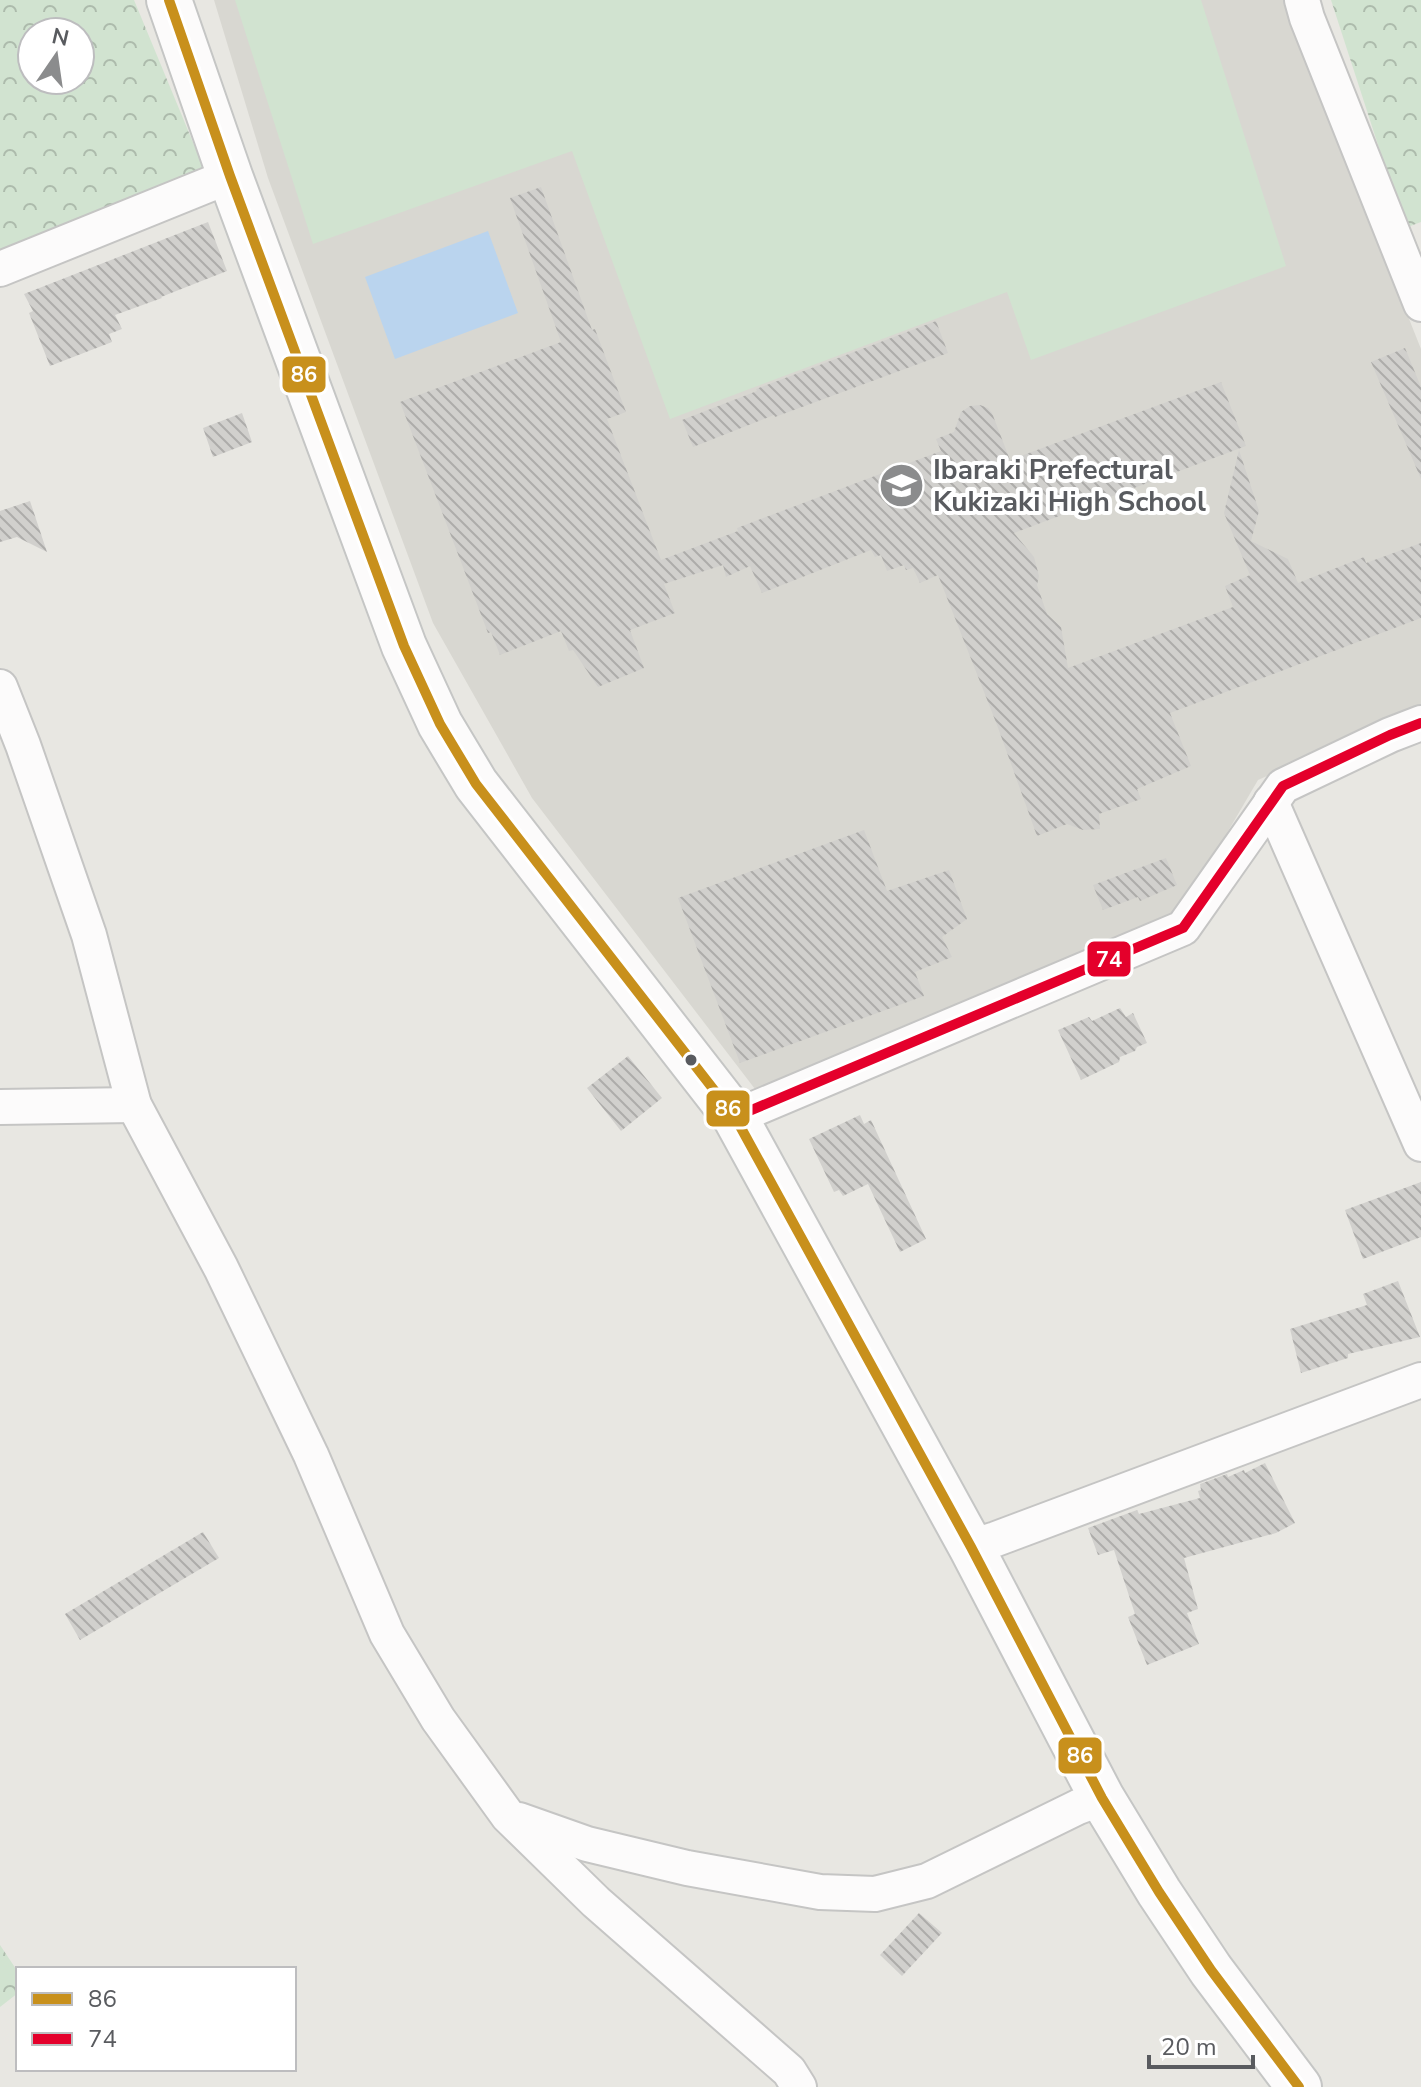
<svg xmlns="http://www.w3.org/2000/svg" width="1421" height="2087" font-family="'Nunito Sans',sans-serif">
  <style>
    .education { fill: #d8d7d1 }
    .grass { fill: #d1e3d0 }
    .forest { fill: url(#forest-crowns); fill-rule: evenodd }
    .water { fill: #bad4ee }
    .building { fill: url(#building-back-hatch) }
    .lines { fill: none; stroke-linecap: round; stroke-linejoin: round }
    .street-casing { stroke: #c5c5c4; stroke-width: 38 }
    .secondary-casing { stroke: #c5c6c5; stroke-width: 48 }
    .street { stroke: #fcfbfb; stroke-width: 34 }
    .secondary { stroke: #fcfbfb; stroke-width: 44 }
    .bus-1-casing { stroke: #fff; stroke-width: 16 }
    .bus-2-casing { stroke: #fff; stroke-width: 16 }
    .bus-1 { stroke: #c8901c; stroke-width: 10 }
    .bus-2 { stroke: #e4002b; stroke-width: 10 }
    .bus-dot { fill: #595b5f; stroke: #fff; stroke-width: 3 }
    .labels { text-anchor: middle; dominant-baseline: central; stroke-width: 8; stroke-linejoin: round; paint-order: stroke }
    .poi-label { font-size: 28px; font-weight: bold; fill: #595b5f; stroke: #fff; text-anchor: start }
    .line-badge { stroke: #fff; stroke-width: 3 }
    .badge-label { font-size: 22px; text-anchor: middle; font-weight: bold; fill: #fff }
  </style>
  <defs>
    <pattern id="forest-crowns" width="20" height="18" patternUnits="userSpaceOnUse" patternTransform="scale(2)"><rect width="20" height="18" fill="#d1e3d0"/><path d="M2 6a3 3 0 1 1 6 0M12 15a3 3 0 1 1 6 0" fill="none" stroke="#adbbac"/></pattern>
    <pattern id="building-back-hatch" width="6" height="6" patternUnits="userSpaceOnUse" patternTransform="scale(2)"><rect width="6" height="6" fill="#d1d0cd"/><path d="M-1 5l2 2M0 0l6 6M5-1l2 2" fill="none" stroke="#adacaa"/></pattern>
  </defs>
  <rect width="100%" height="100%" fill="#e8e7e2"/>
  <path class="education" d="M214 0H1285L1291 22 1421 349V707L1258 780 1176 920 755 1089 532 798 433 623 268 178Z"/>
  <path class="grass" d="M235 0H1201L1286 266 1031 360 1007 292 670 419 572 151 313 244Z"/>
  <g class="forest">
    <path d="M0 0H134L204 169 0 253ZM32 32H80V80H32Z"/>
    <path d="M1331 0H1421V222L1405 228Z"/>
    <path d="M0 1945 18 1972V1993L0 2007Z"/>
  </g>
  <path class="water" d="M488 231 518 313 395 359 365 277Z"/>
  <g class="building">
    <path d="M541 187 592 330 595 329 626 412 607 419 661 560 738 531 737 528 941 451 936 439 954 432 961 412 970 406 980 405 988 408 992 413 1010 460 1221 382 1246 446 1014 533 1034 557 1039 576 1037 585 1047 614 1061 627 1068 668 1233 607 1225 586 1250 575 1224 513 1239 450 1259 511 1251 541 1288 559 1298 583 1364 557 1366 563 1421 543V618L1170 713 1191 766 1137 789 1141 799 1099 814 1100 829 1083 830 1067 824 1037 836 997 725 938 575 920 583 913 568 906 570 904 565 887 571 881 555 875 557 871 550 762 593 750 566 726 577 723 565 664 584 675 613 630 630 644 668 598 687 573 650 569 651 561 631 500 655 491 632 488 633 400 402 561 342 510 198Z"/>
    <path d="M208 222 227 271 161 297 162 298 115 315 122 329 109 334 112 342 50 366 29 313 33 311 24 294Z"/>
    <path d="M936 321 948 353 775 417 774 415 693 447 682 420 757 391 756 389Z"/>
    <path d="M1405 348 1421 387V479L1371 362Z"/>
    <path d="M242 413 252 442 213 457 203 428Z"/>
    <path d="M30 501 47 552 17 537 0 542V511Z"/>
    <path d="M864 830 887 891 949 870 967 919 942 937 952 957 915 972 924 996 740 1063 678 898Z"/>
    <path d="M1166 858 1177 885 1140 901 1138 897 1103 910 1093 885Z"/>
    <path d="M1120 1008 1126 1017 1133 1013 1147 1043 1137 1047 1135 1051 1120 1057 1119 1062 1081 1080 1058 1030 1089 1017 1092 1021Z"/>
    <path d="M628 1056 662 1098 621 1131 587 1088Z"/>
    <path d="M860 1115 864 1124 871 1120 926 1239 900 1252 868 1184 843 1196 839 1190 834 1192 809 1139Z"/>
    <path d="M1421 1182V1237L1363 1259 1345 1210Z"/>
    <path d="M1398 1281 1420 1337 1348 1354V1358L1301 1373 1290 1329 1367 1305 1363 1294Z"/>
    <path d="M1265 1463 1295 1523 1276 1533 1184 1558 1198 1609 1187 1613 1199 1644 1147 1665 1128 1617 1135 1614 1114 1550 1098 1555 1088 1528 1137 1510 1139 1514 1200 1498 1198 1491 1201 1490 1200 1484 1227 1474 1228 1477 1244 1470 1245 1473Z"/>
    <path d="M203 1532 219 1558 80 1640 65 1614Z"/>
    <path d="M919 1913 942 1933 902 1976 880 1955Z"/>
  </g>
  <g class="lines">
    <defs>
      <g id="street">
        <path d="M1302 0 1307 18 1421 304"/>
        <path d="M0 269 230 176"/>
        <path d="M0 687 23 745 89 935 134 1105 221 1268 311 1455 387 1634 438 1719 508 1816 596 1902 789 2071 799 2087"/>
        <path d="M1271 802 1421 1144"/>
        <path d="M0 1107 134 1105"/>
        <path d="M735 1117 1183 928 1283 786 1390 735 1421 723"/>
        <path d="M971 1547 996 1539 1421 1380"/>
        <path d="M519 1820 587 1844 687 1868 820 1892 875 1894 927 1881 1078 1807 1102 1798"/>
      </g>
      <path id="secondary" d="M169 0 230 176 404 646 440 724 476 784 735 1117 971 1547 1102 1798 1159 1892 1211 1970 1299 2087"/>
    </defs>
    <use href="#street" class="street-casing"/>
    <use href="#secondary" class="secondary-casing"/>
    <use href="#street" class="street"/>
    <use href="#secondary" class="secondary"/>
    <defs>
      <path id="bus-1" d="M169 0 230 176 404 646 440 724 476 784 735 1117 971 1547 1102 1798 1159 1892 1211 1970 1299 2087"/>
      <path id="bus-2" d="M735 1117 1183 928 1283 786 1390 735 1421 723"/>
    </defs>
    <use href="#bus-1" class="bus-1-casing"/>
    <use href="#bus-2" class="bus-2-casing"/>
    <use href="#bus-1" class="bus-1"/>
    <use href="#bus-2" class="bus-2"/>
  </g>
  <defs>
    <symbol id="school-disc" viewBox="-11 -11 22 22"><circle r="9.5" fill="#8b8c8d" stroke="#fff"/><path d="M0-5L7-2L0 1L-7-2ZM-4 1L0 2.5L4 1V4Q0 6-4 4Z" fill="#fff"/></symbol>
  </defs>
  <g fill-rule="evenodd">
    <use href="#school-disc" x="876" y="460" width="51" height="51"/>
  </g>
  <circle class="bus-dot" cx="691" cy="1060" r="7"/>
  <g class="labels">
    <g class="poi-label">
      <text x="933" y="470">Ibaraki Prefectural<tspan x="933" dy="32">Kukizaki High School</tspan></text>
    </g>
  </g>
  <g class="line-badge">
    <rect x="281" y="355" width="46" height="39" rx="8" fill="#c8901c"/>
    <rect x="1086" y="940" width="46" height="38" rx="8" fill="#e4002b"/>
    <rect x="705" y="1089" width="46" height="39" rx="8" fill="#c8901c"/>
    <rect x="1057" y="1736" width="46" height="39" rx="8" fill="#c8901c"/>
  </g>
  <g class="badge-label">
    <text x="304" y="382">86</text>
    <text x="1109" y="967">74</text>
    <text x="728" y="1116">86</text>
    <text x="1080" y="1763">86</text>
  </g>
  <rect x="16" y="1967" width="280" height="104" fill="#ffffff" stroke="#bdbdbf" stroke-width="2"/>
  <rect x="32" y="1993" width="40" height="12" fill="#c8901c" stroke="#bdbdbf" stroke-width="2"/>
  <text x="88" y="2007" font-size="24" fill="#595b5f">86</text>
  <rect x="32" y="2033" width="40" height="12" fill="#e4002b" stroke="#bdbdbf" stroke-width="2"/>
  <text x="88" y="2047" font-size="24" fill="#595b5f">74</text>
  <g transform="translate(56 56) rotate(13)"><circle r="38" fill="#ffffff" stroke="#bdbdbf" stroke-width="2"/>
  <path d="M0-6L14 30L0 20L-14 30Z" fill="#8b8c8d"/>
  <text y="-12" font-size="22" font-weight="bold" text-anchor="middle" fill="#595b5f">N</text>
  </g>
  <path d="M1149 2055v12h104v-12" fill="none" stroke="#595b5f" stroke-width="4"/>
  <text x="1161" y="2055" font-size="24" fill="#595b5f" stroke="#ffffff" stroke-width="6" paint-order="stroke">20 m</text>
</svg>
